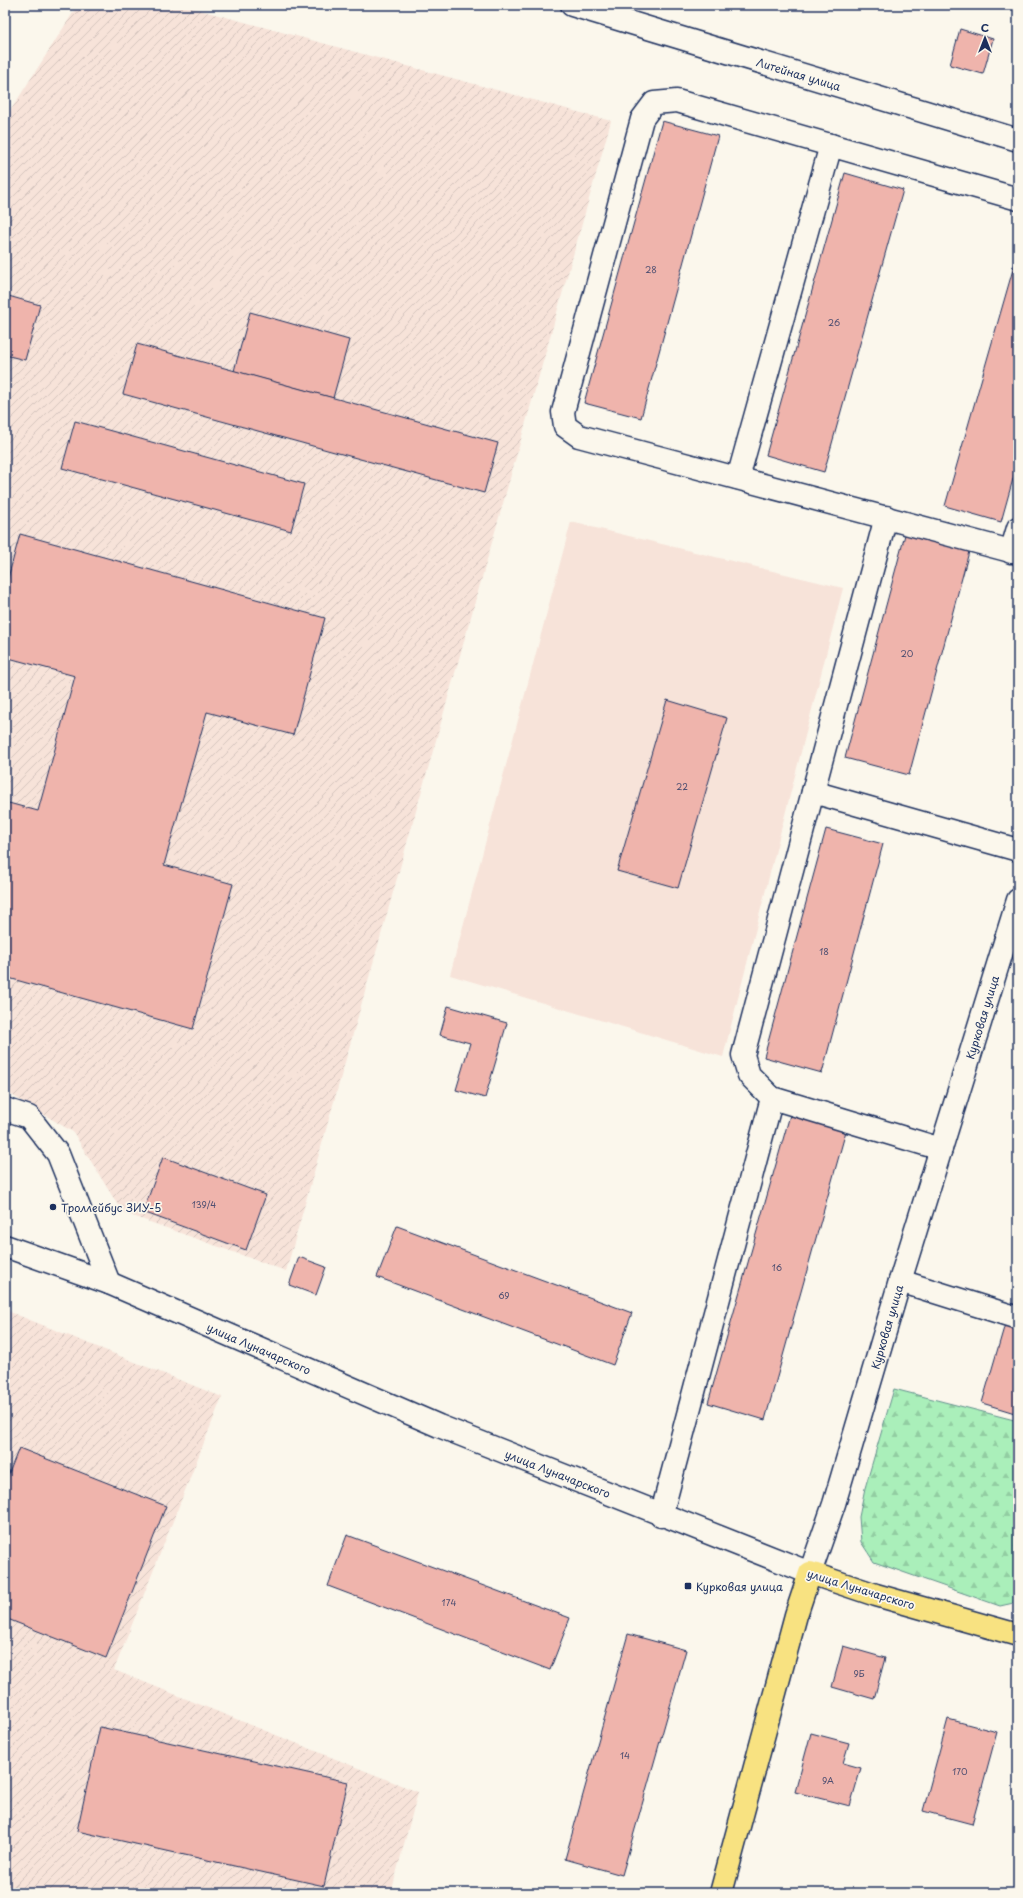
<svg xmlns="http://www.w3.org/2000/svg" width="1023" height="1898" font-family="'Playpen Sans',sans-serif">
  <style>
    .built { fill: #f7e3d9 }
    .industrial { fill: url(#industrial-furrows) }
    .forest { fill: url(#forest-firs); stroke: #628f8c }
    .building { fill: #efb4ac; stroke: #1b2f5e }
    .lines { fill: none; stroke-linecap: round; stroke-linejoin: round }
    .minor-casing { stroke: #1b2f5e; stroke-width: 25 }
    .major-casing { stroke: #1b2f5e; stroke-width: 25 }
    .minor { stroke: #fbf7ec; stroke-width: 22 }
    .major { stroke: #f8e281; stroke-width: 22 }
    .poi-dot { fill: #1b2f5e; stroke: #fbf7ec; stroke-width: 1.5 }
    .labels { text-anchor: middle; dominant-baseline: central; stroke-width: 3.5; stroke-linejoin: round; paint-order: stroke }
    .number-label { font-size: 9px; fill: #505072 }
    .street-label { font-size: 11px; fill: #1b2f5e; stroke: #fbf7ec }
    .poi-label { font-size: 11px; fill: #1b2f5e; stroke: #fbf7ec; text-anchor: start }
  </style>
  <defs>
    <pattern id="industrial-furrows" width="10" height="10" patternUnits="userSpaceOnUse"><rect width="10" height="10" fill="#f7e3d9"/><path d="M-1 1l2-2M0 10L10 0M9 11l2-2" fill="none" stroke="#d3c3bd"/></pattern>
    <pattern id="forest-firs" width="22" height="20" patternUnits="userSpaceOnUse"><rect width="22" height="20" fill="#aaefba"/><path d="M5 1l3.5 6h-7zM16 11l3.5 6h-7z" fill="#92cda2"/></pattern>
  </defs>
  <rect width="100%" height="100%" fill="#fbf7ec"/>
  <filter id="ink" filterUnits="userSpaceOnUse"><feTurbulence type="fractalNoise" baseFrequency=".025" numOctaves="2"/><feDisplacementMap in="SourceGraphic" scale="8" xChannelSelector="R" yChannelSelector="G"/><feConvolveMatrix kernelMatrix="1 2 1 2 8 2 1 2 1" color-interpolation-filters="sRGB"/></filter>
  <g filter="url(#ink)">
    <path class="built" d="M571 522 843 588 723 1057 450 975Z"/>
    <g class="industrial">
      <path d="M78 5H181L611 121 286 1271 122 1212 73 1132 5 1091V119Z"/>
      <path d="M5 1310 222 1397 114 1670 418 1792 391 1893H5Z"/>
    </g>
    <path class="forest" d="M894 1389 1018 1421V1602L1000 1606 874 1562 861 1542 859 1517 865 1488Z"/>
    <g class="building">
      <path d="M960 29 993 39 983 74 950 65Z"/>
      <path d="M662 121 718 136 641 418 584 403Z"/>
      <path d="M845 173 903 190 824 472 766 455Z"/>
      <path d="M1018 252V461L1001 522 945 506Z"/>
      <path d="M5 295 40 305 25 360 5 355Z"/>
      <path d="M250 312 349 340 333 398 234 371Z"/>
      <path d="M137 344 498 443 484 493 123 394Z"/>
      <path d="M75 421 304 484 291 531 62 468Z"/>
      <path d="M906 531 970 548 909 775 845 758Z"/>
      <path d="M20 534 325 618 293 735 207 712 164 865 233 884 193 1029 5 977V802L38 811 75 676 5 657V589Z"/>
      <path d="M667 700 727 718 678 888 617 871Z"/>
      <path d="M826 829 883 844 822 1073 764 1057Z"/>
      <path d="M448 1006 507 1023 485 1098 456 1090 470 1043 440 1035Z"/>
      <path d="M790 1115 846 1131 765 1420 708 1403Z"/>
      <path d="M163 1157 266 1195 246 1250 143 1212Z"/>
      <path d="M397 1226 632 1313 613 1365 377 1277Z"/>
      <path d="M299 1257 326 1267 316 1295 289 1285Z"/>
      <path d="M1005 1324 1018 1328V1414L982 1403Z"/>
      <path d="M19 1448 166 1506 106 1658 5 1618V1483Z"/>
      <path d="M347 1535 570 1618 550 1670 328 1586Z"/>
      <path d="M628 1634 686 1650 622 1875 565 1859Z"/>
      <path d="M843 1646 885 1658 874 1699 832 1687Z"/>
      <path d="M948 1719 997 1732 972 1824 923 1811Z"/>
      <path d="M100 1727 348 1782 324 1886 77 1831Z"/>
      <path d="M811 1733 849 1743 843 1763 861 1768 850 1806 795 1792Z"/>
    </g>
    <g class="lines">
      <defs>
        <g id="minor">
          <path id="s1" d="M572 5 1018 140"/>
          <path d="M1018 199 677 101 654 103 642 119 563 412 565 426 579 436 1018 553"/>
          <path d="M738 478 831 145"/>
          <path d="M1011 552 1018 528"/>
          <path d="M813 792 1018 850"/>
          <path d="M772 1098 941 1149"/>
          <path d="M5 1109 29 1117 58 1154 109 1283"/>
          <path id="s2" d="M5 1246 109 1283 439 1426 810 1573 834 1504 900 1281 1018 900"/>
          <path d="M900 1281 1018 1318"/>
          <path d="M661 1516 772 1098 749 1075 743 1055 886 517"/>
        </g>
        <path id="major" d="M721 1893 796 1615 810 1573 876 1595 1018 1635"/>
      </defs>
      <use href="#minor" class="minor-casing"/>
      <use href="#major" class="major-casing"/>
      <use href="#minor" class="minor"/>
      <use href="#major" class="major"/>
    </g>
  </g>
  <g class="poi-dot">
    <circle cx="53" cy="1207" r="4"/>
    <rect x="684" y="1582" width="8" height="8" rx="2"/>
  </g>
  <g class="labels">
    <g class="number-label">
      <text x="651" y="269">28</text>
      <text x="834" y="322">26</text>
      <text x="907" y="653">20</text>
      <text x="682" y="786">22</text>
      <text x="824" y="951">18</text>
      <text x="204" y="1204">139/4</text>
      <text x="777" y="1267">16</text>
      <text x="504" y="1295">69</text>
      <text x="449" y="1602">174</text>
      <text x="859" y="1673">9Б</text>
      <text x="625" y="1755">14</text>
      <text x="960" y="1771">170</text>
      <text x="828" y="1780">9А</text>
    </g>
    <g class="street-label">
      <text stroke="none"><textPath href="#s1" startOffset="237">Литейная улица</textPath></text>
      <text stroke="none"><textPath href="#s2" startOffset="1451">Курковая улица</textPath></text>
      <text stroke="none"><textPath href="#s2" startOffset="1127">Курковая улица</textPath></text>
      <text stroke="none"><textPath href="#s2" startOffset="274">улица Луначарского</textPath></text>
      <text stroke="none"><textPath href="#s2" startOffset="598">улица Луначарского</textPath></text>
      <text transform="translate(861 1589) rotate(17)">улица Луначарского</text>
    </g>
    <g class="poi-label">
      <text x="61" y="1207">Троллейбус ЗИУ-5</text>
      <text x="696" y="1586">Курковая улица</text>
    </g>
  </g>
  <rect width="1023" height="1898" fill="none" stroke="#fbf7ec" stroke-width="20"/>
  <rect x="10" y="10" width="1003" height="1878" fill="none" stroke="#1b2f5e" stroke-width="1.5" filter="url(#ink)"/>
  <g transform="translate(985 38)" stroke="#fbf7ec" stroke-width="3" paint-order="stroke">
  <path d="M0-3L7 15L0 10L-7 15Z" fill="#1b2f5e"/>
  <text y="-6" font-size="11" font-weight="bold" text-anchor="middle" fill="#1b2f5e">С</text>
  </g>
</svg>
